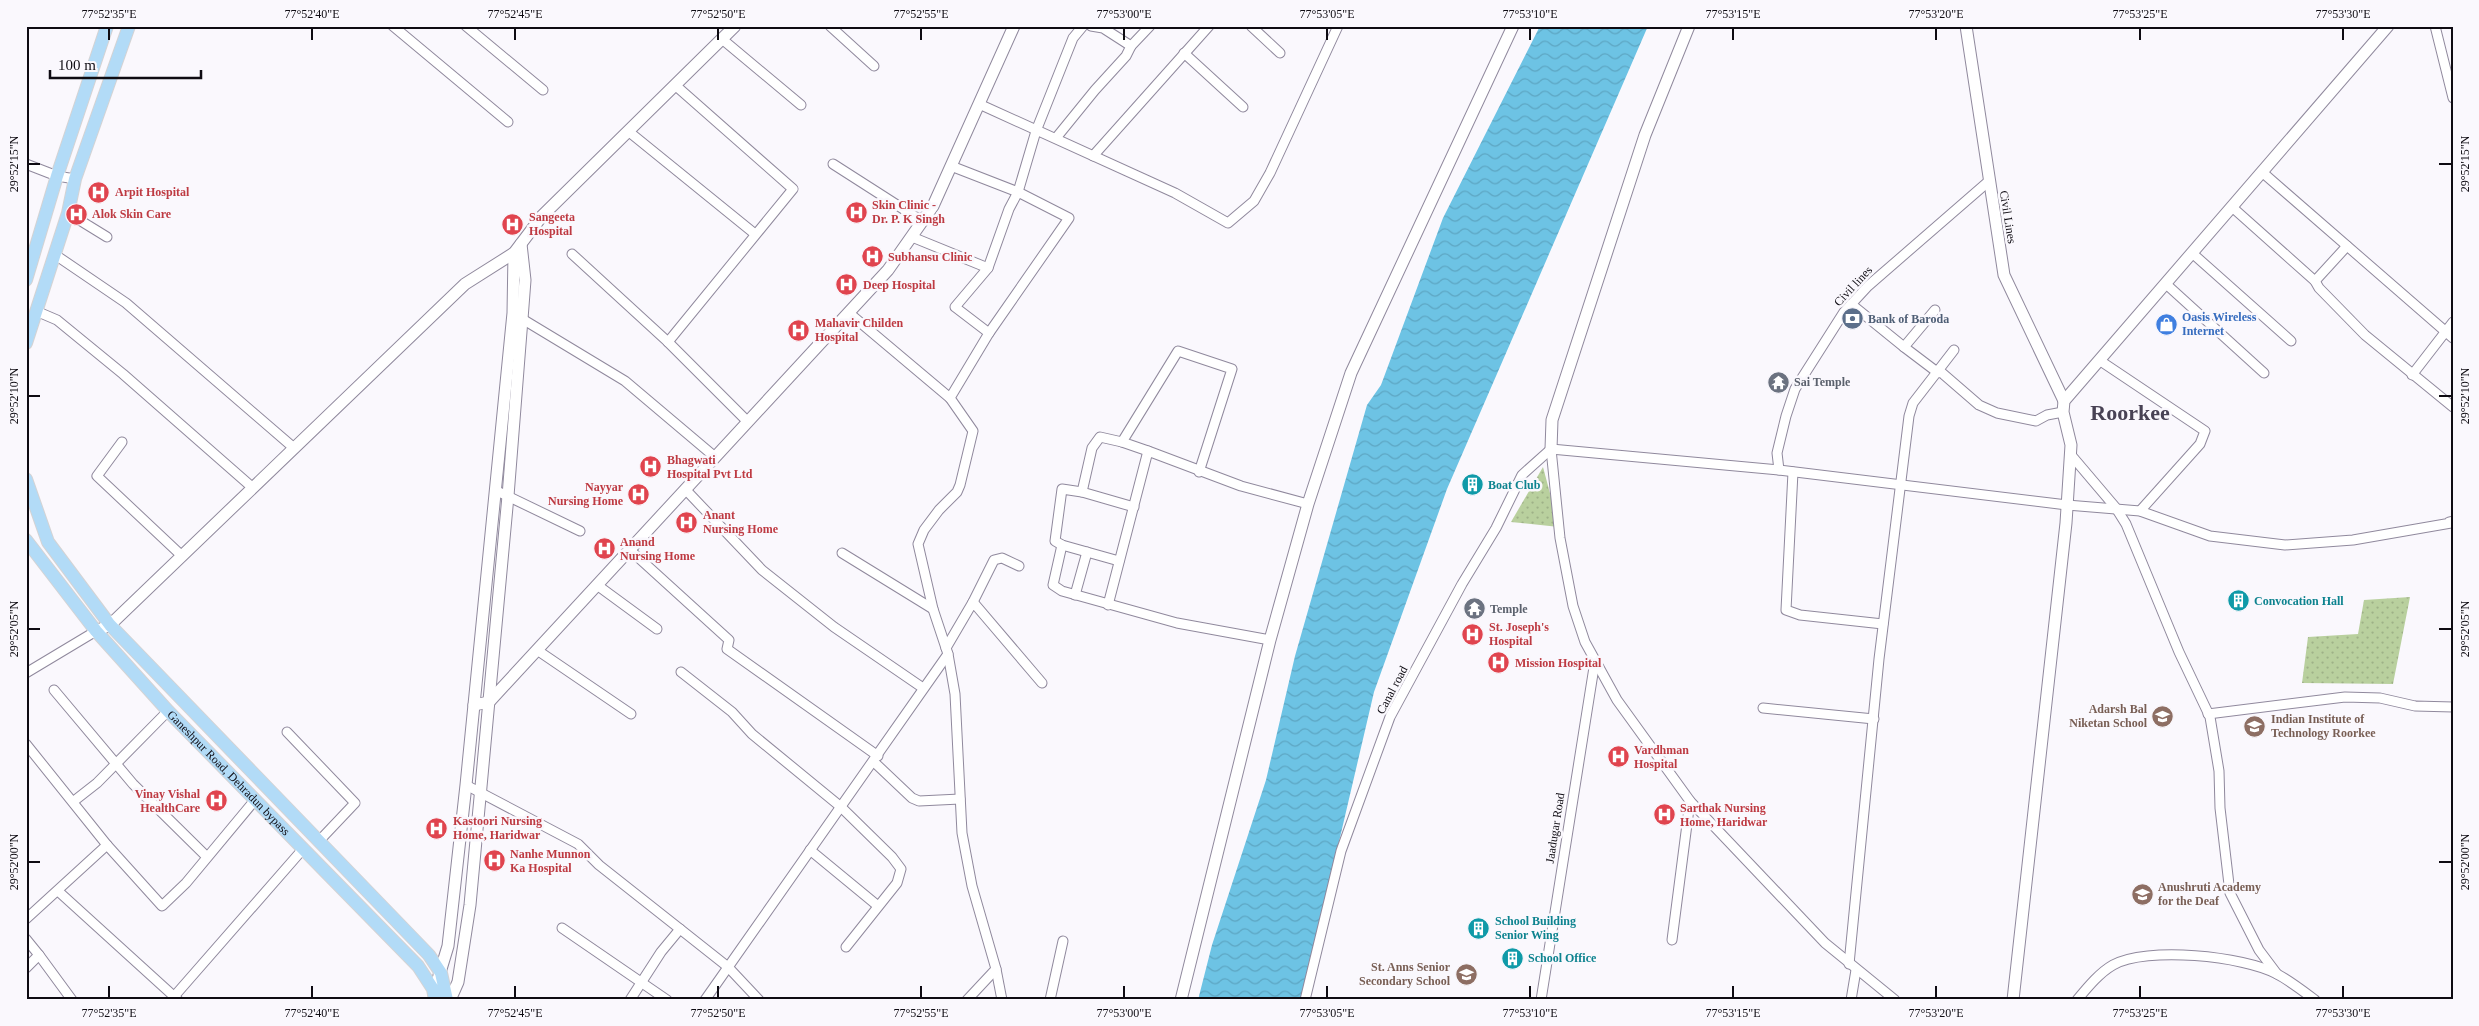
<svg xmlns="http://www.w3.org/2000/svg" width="2479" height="1026" font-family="'Times New Roman',serif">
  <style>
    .park { fill: url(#park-dots) }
    .water { fill: url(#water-waves) }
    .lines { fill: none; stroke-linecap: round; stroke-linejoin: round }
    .street-casing { stroke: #90899d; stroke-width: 11 }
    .secondary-casing { stroke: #90899d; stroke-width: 13 }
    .primary-casing { stroke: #d4d3d4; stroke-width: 14 }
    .street { stroke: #fff; stroke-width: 9 }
    .secondary { stroke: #fff; stroke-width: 11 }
    .primary { stroke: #b2dbf7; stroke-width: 12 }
    .ticks { fill: none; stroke: #0e0b12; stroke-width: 2 }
    .labels { text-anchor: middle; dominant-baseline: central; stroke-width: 5; stroke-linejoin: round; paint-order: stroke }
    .health-label { font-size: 12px; font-weight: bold; fill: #be3a42; stroke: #faf8fd; text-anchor: start }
    .street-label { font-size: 12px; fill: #0e0b12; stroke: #faf8fd }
    .shop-label { font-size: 12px; font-weight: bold; fill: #366cbe; stroke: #faf8fd; text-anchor: start }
    .service-label { font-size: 12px; font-weight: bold; fill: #4e5e75; stroke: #faf8fd; text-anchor: start }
    .worship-label { font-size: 12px; font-weight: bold; fill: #5b616d; stroke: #faf8fd; text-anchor: start }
    .culture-label { font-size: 12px; font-weight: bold; fill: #0d838f; stroke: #faf8fd; text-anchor: start }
    .education-label { font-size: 12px; font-weight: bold; fill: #785e54; stroke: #faf8fd; text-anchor: end }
    .town-label { font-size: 22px; font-weight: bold; fill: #484254; stroke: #faf8fd }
    .neatline { fill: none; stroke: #0e0b12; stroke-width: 2 }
    .ticks-label { font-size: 12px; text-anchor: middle; fill: #0e0b12 }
  </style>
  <defs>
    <pattern id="park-dots" width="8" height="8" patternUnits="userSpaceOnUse" patternTransform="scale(1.25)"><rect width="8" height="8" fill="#b9d09e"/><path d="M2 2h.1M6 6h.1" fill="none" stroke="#9eb187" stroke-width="1.8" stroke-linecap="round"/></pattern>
    <pattern id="water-waves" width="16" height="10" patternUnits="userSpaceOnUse" patternTransform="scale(1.25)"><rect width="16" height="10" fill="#6dc3e4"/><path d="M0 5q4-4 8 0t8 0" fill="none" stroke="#5da6c3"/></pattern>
  </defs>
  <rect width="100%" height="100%" fill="#faf8fd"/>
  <g class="park">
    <path d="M1543 467 1559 527 1511 522Z"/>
    <path d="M2410 597 2393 684 2302 683 2308 637 2358 634 2364 600Z"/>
  </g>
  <path class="water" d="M1540 26H1648L1447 489 1374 692 1302 1000H1198L1212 945 1266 780 1295 656 1367 405 1381 385 1443 218Z"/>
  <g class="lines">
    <defs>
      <g id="street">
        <path d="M393 26 508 122"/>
        <path d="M466 26 543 90"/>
        <path d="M830 26 874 66"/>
        <path d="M1091 26 1103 28 1131 46"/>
        <path d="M1251 26 1280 53"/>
        <path d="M2435 26 2453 98"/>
        <path d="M722 39 801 105"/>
        <path d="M1184 53 1243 107"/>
        <path d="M979 104 1175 193 1228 223 1254 201 1270 173 1338 26"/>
        <path d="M628 131 755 234"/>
        <path d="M1056 138 1095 90 1126 56 1131 46 1150 26"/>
        <path d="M1093 156 1209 26"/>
        <path d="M26 164 57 176 75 179"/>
        <path d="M833 164 922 221"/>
        <path d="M951 166 1018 192 1069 218 989 333"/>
        <path d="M2262 172 2453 338"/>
        <path d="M2232 207 2315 281 2319 288 2365 335 2453 407"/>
        <path d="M68 213 107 237"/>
        <path d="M912 237 988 268 955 307 989 333 950 398 973 431 960 485 957 492 939 510 924 530 918 544 933 609 948 654 955 694 962 833 972 886 996 969 967 1000"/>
        <path d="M2192 253 2291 341"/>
        <path d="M54 254 126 303 294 448"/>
        <path d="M572 254 668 342 748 422"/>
        <path d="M988 268 1009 209 1018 192 1036 131 1073 38 1083 26"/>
        <path d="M2315 281 2347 246"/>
        <path d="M2166 284 2264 373"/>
        <path d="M1851 304 1904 347 1935 310"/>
        <path d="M36 311 57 320 123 374 253 488"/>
        <path d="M849 313 950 398"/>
        <path d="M519 317 625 381 715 457"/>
        <path d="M668 342 793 189 675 85"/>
        <path d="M1904 347 1937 372 1954 350"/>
        <path d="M2099 360 2205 431 2200 444 2140 511"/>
        <path d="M2412 375 2453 322"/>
        <path d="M122 442 97 476 182 556"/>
        <path d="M1122 442 1100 437 1092 448 1082 492 1134 507"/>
        <path d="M1551 449 1779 470 2067 505 2140 511 2210 536 2285 545 2353 540 2451 523 2449 522 2453 521"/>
        <path d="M1551 449 1560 538 1573 606 1585 642 1617 700 1690 801 1825 943 1895 1000"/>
        <path d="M1148 451 1122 442 1178 351 1232 369 1199 472"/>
        <path d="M2071 455 2116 508 2126 524 2179 652 2210 717 2219 771 2220 808 2230 893 2259 950 2277 974"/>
        <path d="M1779 470 1777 453 1786 416 1795 389 1844 312 1868 286 1989 181"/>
        <path d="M1793 472 1786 610 1800 615 1883 624"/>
        <path d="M685 489 762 570 834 627 923 688"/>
        <path d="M497 491 580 531"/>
        <path d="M1082 492 1062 489 1055 541 1062 545 1119 561"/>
        <path d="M1062 545 1053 585 1062 591 1177 623 1270 640"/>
        <path d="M630 550 729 640 727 649 878 756"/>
        <path d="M842 553 933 609"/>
        <path d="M597 585 657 629"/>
        <path d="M1075 595 1087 552"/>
        <path d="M973 602 994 560 1002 558 1019 566"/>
        <path d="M1108 605 1148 451 1241 486 1308 504"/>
        <path d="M946 648 973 602 1042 683"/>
        <path d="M537 650 631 714"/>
        <path d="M681 672 732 712 752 734 841 807 892 857 901 869 897 883 846 947"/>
        <path d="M26 673 96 631"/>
        <path d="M54 690 133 784 206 856"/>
        <path d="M1763 708 1874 719"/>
        <path d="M2208 714 2345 697 2380 698 2415 706 2453 707"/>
        <path d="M287 732 355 803 319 841"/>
        <path d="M26 744 107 845 162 906 186 883 255 800"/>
        <path d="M874 762 912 798 919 801 960 799"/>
        <path d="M466 785 578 844 599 865 680 929 661 952 630 1000"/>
        <path d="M74 801 97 783 168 711"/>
        <path d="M810 850 878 906"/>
        <path d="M58 891 178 1000"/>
        <path d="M26 919 107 845"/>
        <path d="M562 928 667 1000"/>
        <path d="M680 929 728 967 759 1000"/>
        <path d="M26 939 39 955 26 968"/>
        <path d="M1672 940 1690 801"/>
        <path d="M39 955 72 1000"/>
        <path d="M1849 964 1879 659 1909 416 1913 403 1937 372 1942 373 1979 405 1997 413 2036 421 2047 415 2063 412"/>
        <path d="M996 969 1002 1000"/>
        <path d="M171 1000 303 849"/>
        <path d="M705 1000 948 654"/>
        <path d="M1050 1000 1063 941"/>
        <path d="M1305 1000 1341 851 1390 717 1462 584 1496 528 1522 475 1551 449"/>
        <path d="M1541 1000 1595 661"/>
        <path d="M1851 1000 1856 970"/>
        <path d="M2077 1000C2087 988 2099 973 2113 965 2146 946 2244 956 2277 974 2290 981 2303 991 2315 1000"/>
      </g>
      <g id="secondary">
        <path d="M1966 26 2004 275 2064 401"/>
        <path d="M1551 449 1552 420 1645 135 1689 26"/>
        <path d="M96 631 110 625 465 284 514 253 542 216 735 26"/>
        <path d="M474 705 489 702 888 270 933 206 1014 26"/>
        <path d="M438 979 448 946 466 785 513 313 514 253"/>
        <path d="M450 1000 458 982 470 905 508 496 522 319 525 280 521 244"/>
        <path d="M1181 1000 1270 640 1308 504 1351 373 1513 26"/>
        <path d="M2013 1000 2066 523 2071 445 2063 412 2064 401 2388 26"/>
      </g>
      <g id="primary">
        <path d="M26 280 57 176 107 26"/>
        <path d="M26 343 68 213 75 179 129 26"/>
        <path d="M26 479 48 542 110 625 429 955 441 973 447 1000"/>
        <path id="s1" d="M26 540 96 631 168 711 418 966 433 989 435 1000"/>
      </g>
    </defs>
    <use href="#street" class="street-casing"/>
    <use href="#secondary" class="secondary-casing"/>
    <use href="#primary" class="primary-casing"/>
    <use href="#street" class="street"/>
    <use href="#secondary" class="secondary"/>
    <use href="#primary" class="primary"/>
  </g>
  <path class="ticks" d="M109 28V40M312 28V40M515 28V40M718 28V40M921 28V40M1124 28V40M1327 28V40M1530 28V40M1733 28V40M1936 28V40M2140 28V40M2343 28V40M28 164H40M2439 164H2452M28 396H40M2439 396H2452M28 629H40M2439 629H2452M28 862H40M2439 862H2452M109 986V998M312 986V998M515 986V998M718 986V998M921 986V998M1124 986V998M1327 986V998M1530 986V998M1733 986V998M1936 986V998M2140 986V998M2343 986V998"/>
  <defs>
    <symbol id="hospital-disc" viewBox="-11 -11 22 22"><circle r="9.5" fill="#e0444e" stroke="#faf8fd"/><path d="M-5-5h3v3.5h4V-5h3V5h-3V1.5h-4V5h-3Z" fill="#fff"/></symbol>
    <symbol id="bank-disc" viewBox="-11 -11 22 22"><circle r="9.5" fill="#5c6f8a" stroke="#faf8fd"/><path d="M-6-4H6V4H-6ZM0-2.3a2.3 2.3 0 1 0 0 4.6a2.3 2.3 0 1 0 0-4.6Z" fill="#fff"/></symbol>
    <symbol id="shop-disc" viewBox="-11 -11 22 22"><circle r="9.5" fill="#3f7fe0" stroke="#faf8fd"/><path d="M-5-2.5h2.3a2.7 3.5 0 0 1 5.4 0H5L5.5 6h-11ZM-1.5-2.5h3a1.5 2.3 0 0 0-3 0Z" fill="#fff"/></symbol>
    <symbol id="temple-disc" viewBox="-11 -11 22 22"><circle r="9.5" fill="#6b7280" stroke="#faf8fd"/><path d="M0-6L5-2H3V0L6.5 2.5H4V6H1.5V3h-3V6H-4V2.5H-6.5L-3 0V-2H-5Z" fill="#fff"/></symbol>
    <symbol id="building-disc" viewBox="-11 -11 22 22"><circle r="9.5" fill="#0f9aa8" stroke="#faf8fd"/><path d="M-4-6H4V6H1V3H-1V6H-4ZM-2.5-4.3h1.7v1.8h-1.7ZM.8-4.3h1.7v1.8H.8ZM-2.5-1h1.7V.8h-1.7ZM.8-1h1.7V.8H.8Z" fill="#fff"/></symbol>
    <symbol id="school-disc" viewBox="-11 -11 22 22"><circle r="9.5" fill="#8d6e63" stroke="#faf8fd"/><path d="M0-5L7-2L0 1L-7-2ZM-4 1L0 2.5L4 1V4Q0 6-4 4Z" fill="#fff"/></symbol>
    <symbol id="university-disc" viewBox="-11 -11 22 22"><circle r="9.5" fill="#8d6e63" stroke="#faf8fd"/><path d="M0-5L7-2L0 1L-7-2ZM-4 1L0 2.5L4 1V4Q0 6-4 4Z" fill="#fff"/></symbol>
  </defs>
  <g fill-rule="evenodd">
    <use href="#hospital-disc" x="86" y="180" width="25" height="25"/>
    <use href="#hospital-disc" x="844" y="200" width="25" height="25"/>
    <use href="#hospital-disc" x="64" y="202" width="25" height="25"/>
    <use href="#hospital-disc" x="500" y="212" width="25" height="25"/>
    <use href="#hospital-disc" x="860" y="244" width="25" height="25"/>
    <use href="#hospital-disc" x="834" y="272" width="25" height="25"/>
    <use href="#bank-disc" x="1840" y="306" width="25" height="25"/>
    <use href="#shop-disc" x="2154" y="312" width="25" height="25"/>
    <use href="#hospital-disc" x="786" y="318" width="25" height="25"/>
    <use href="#temple-disc" x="1766" y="370" width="25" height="25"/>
    <use href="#hospital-disc" x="638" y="454" width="25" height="25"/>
    <use href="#building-disc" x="1460" y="472" width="25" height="25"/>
    <use href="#hospital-disc" x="626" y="482" width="25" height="25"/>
    <use href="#hospital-disc" x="674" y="510" width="25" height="25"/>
    <use href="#hospital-disc" x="592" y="536" width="25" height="25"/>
    <use href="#building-disc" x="2226" y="588" width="25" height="25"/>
    <use href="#temple-disc" x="1462" y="596" width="25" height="25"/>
    <use href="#hospital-disc" x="1460" y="622" width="25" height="25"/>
    <use href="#hospital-disc" x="1486" y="650" width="25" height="25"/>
    <use href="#school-disc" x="2150" y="704" width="25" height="25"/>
    <use href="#university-disc" x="2242" y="714" width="25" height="25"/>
    <use href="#hospital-disc" x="1606" y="744" width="25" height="25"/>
    <use href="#hospital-disc" x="204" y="788" width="25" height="25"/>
    <use href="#hospital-disc" x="1652" y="802" width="25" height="25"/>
    <use href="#hospital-disc" x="424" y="816" width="25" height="25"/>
    <use href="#hospital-disc" x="482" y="848" width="25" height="25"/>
    <use href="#university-disc" x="2130" y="882" width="25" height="25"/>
    <use href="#building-disc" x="1466" y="916" width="25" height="25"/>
    <use href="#building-disc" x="1500" y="946" width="25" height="25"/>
    <use href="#school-disc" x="1454" y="962" width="25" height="25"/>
  </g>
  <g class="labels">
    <g class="health-label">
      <text x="115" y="192">Arpit Hospital</text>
      <text x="872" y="205">Skin Clinic -<tspan x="872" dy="14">Dr. P. K Singh</tspan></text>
      <text x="92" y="214">Alok Skin Care</text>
      <text x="529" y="217">Sangeeta<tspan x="529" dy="14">Hospital</tspan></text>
      <text x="888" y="257">Subhansu Clinic</text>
      <text x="863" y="285">Deep Hospital</text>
      <text x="815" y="323">Mahavir Childen<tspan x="815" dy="14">Hospital</tspan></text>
      <text x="667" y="460">Bhagwati<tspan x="667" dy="14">Hospital Pvt Ltd</tspan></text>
      <text x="623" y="487" text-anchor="end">Nayyar<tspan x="623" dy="14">Nursing Home</tspan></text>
      <text x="703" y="515">Anant<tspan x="703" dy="14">Nursing Home</tspan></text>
      <text x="620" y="542">Anand<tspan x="620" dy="14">Nursing Home</tspan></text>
      <text x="1489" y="627">St. Joseph's<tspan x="1489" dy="14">Hospital</tspan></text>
      <text x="1515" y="663">Mission Hospital</text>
      <text x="1634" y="750">Vardhman<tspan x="1634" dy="14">Hospital</tspan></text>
      <text x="200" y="794" text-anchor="end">Vinay Vishal<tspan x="200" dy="14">HealthCare</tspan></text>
      <text x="1680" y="808">Sarthak Nursing<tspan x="1680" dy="14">Home, Haridwar</tspan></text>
      <text x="453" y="821">Kastoori Nursing<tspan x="453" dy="14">Home, Haridwar</tspan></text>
      <text x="510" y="854">Nanhe Munnon<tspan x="510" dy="14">Ka Hospital</tspan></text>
    </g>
    <g class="street-label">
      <text transform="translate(2008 217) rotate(81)">Civil Lines</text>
      <text transform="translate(1853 286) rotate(-47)">Civil lines</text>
      <text transform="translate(1392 690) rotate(-62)">Canal road</text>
      <text stroke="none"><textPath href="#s1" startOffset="309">Ganeshpur Road, Dehradun bypass</textPath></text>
      <text transform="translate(1555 828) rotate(-81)">Jaadugar Road</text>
    </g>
    <g class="shop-label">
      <text x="2182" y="317">Oasis Wireless<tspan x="2182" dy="14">Internet</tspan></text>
    </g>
    <g class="service-label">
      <text x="1868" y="319">Bank of Baroda</text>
    </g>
    <g class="worship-label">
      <text x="1794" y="382">Sai Temple</text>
      <text x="1490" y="609">Temple</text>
    </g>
    <g class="culture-label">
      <text x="1488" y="485">Boat Club</text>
      <text x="2254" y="601">Convocation Hall</text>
      <text x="1495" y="921">School Building<tspan x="1495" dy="14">Senior Wing</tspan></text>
      <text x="1528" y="958">School Office</text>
    </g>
    <g class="education-label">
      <text x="2147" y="709">Adarsh Bal<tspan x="2147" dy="14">Niketan School</tspan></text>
      <text x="2271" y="719" text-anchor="start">Indian Institute of<tspan x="2271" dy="14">Technology Roorkee</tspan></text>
      <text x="2158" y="887" text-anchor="start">Anushruti Academy<tspan x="2158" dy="14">for the Deaf</tspan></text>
      <text x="1450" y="967">St. Anns Senior<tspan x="1450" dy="14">Secondary School</tspan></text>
    </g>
    <g class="town-label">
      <text x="2130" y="412">Roorkee</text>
    </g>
  </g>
  <rect width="2479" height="1026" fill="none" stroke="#faf8fd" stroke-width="55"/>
  <path d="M50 70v8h151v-8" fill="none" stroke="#0e0b12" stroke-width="2.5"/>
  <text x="58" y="70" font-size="15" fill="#0e0b12" stroke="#faf8fd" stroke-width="4" paint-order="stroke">100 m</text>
  <rect x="28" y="28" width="2424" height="970" class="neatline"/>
  <g class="ticks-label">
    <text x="109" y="18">77°52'35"E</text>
    <text x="312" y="18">77°52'40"E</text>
    <text x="515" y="18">77°52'45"E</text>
    <text x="718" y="18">77°52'50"E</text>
    <text x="921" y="18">77°52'55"E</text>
    <text x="1124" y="18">77°53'00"E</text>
    <text x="1327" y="18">77°53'05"E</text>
    <text x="1530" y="18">77°53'10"E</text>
    <text x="1733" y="18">77°53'15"E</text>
    <text x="1936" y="18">77°53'20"E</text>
    <text x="2140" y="18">77°53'25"E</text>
    <text x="2343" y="18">77°53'30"E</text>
    <text transform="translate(14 164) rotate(-90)" y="4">29°52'15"N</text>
    <text transform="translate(2465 164) rotate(-90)" y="4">29°52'15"N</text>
    <text transform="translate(14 396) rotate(-90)" y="4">29°52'10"N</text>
    <text transform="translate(2465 396) rotate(-90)" y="4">29°52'10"N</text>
    <text transform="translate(14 629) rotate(-90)" y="4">29°52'05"N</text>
    <text transform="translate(2465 629) rotate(-90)" y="4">29°52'05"N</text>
    <text transform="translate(14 862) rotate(-90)" y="4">29°52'00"N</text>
    <text transform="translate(2465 862) rotate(-90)" y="4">29°52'00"N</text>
    <text x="109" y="1017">77°52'35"E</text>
    <text x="312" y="1017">77°52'40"E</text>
    <text x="515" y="1017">77°52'45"E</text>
    <text x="718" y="1017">77°52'50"E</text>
    <text x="921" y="1017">77°52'55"E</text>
    <text x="1124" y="1017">77°53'00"E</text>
    <text x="1327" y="1017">77°53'05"E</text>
    <text x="1530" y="1017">77°53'10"E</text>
    <text x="1733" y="1017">77°53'15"E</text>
    <text x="1936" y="1017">77°53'20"E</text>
    <text x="2140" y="1017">77°53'25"E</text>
    <text x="2343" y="1017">77°53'30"E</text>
  </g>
</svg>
